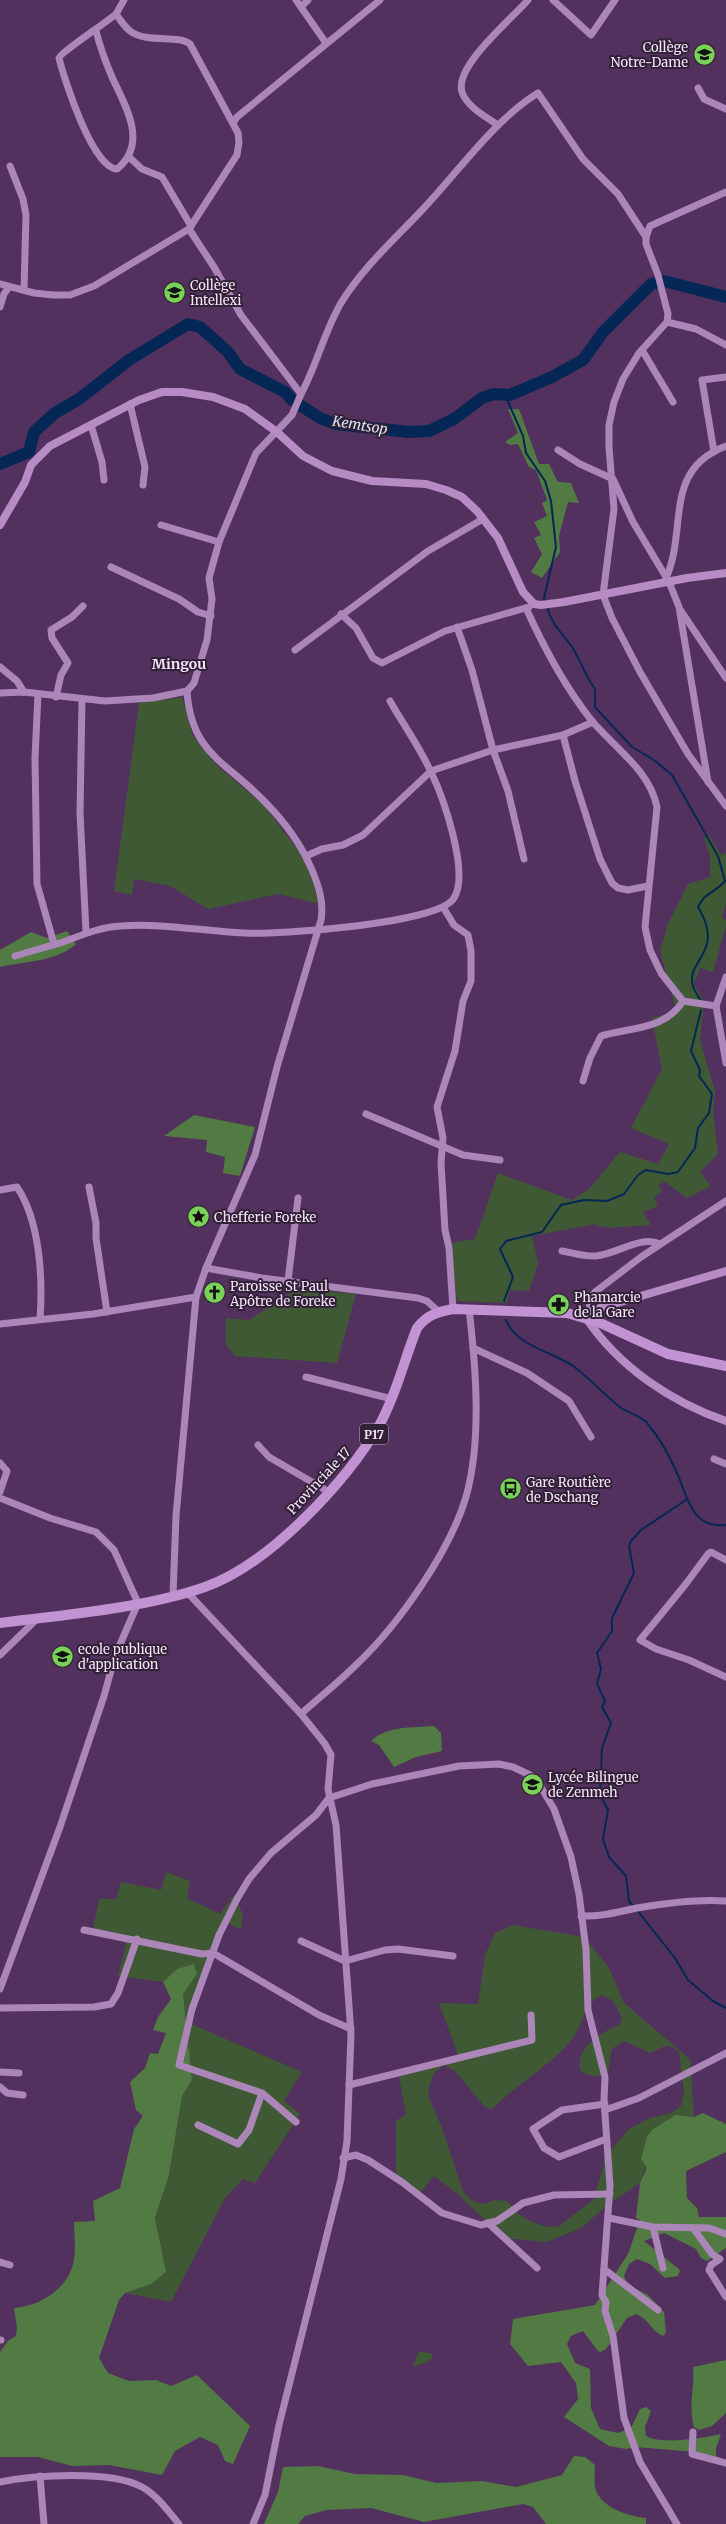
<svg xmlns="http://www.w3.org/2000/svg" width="726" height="2524" font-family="Merriweather,serif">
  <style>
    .green { fill: #3e5934; fill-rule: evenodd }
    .forest { fill: #527a43 }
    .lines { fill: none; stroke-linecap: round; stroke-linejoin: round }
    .stream { stroke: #052756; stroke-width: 2 }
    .river { stroke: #052756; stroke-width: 12 }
    .street { stroke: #ac85b9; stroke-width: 7 }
    .secondary { stroke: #b78cc5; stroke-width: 8 }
    .primary { stroke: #c293d2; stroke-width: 10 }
    .labels { text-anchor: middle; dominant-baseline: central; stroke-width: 4; stroke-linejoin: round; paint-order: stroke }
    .shield { fill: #302135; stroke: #bba8c2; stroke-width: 1 }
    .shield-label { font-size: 12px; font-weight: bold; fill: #f7e2fe }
    .poi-label { font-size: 13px; fill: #f7e2fe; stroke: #302135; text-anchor: start }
    .street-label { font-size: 13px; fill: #f7e2fe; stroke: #302135 }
    .water-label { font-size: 14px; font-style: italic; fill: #dae5f5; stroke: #302135 }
    .neighbourhood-label { font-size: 14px; font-weight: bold; fill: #f7e2fe; stroke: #302135 }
  </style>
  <rect width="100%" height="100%" fill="#53315e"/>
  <g class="green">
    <path d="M182 697 193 736 215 764 263 804 304 858 320 904 278 894 208 909 170 886 134 879 132 895 114 891 139 703Z"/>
    <path d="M709 835 721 855 726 853V903L722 918 726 920V926L713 972 700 968 694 984 704 1001 700 1040 715 1091 713 1112 718 1154 700 1172 711 1186 687 1198 665 1182 658 1185 662 1192 654 1197 658 1206 643 1212 651 1225 607 1228V1226L597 1227 596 1224 532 1236 538 1264 529 1291 510 1290 507 1303 457 1301 451 1243 475 1239 498 1173 572 1200 590 1188 620 1152 658 1164 669 1144 631 1128 662 1069 652 1018 673 1012 675 1006 660 951 668 924 688 884 710 877V857L704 838Z"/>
    <path d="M297 1289 356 1294 337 1363 235 1356 226 1345V1318L249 1320Z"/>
    <path d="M166 1872 190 1881 187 1898 220 1914 235 1894 243 1916 241 1929 225 1922 191 2024 302 2072 284 2101 300 2114 255 2183 243 2179 225 2198 171 2302 125 2293 151 2284 166 2272 155 2218 169 2175 182 2096 192 2080 183 1994 177 1969 163 1982 118 1976 128 1935 93 1929 99 1899H116L121 1882 161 1890Z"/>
    <path d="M513 1925 584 1937 609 1968 624 2003 690 2059 694 2117 675 2115 641 2158 646 2166 640 2183 609 2204 581 2228 547 2242 503 2238 459 2195 434 2176 420 2193 396 2174V2121L406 2114 398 2071 459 2058 439 2003 478 2004 485 1955 495 1933ZM602 1995 613 2001 622 2018 620 2024C602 2033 576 2046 580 2070 587 2076 600 2079 608 2072L612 2049 624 2041 650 2053C661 2048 669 2041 679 2052L684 2092 681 2106 671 2113 650 2118 629 2129 604 2158 603 2168 593 2200 559 2226 547 2227 530 2221 520 2215 507 2201 495 2200 484 2204 472 2201 463 2191 442 2128 429 2098 428 2091 434 2073 444 2065 455 2071 485 2107 492 2109C516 2085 547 2068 570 2042 583 2027 583 2003 602 1995Z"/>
    <path d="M419 2351 433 2354 432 2358 426 2363 413 2366Z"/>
  </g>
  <g class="forest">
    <path d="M508 409H519L539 464H549L558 482 571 483 579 503 568 502 559 536 560 552 542 578 531 572 542 554 534 538 541 535 534 522 547 516 542 503 547 500 536 470 529 467 518 444 510 445 505 442 518 433Z"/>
    <path d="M67 931 76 944C56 962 25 961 0 967V950L31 932 47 938Z"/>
    <path d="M194 1115 255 1127 240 1176 223 1173 225 1157 206 1152 207 1140 164 1136Z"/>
    <path d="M434 1726 441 1733 442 1751 416 1757 394 1767 379 1745 371 1741C389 1725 412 1728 434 1726Z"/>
    <path d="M194 1964 197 1974 183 1994 192 2080 182 2096 169 2175 155 2218 166 2272 151 2284 125 2293 119 2300 99 2358 108 2373 129 2381 156 2380 171 2386 197 2375 250 2426 233 2464 225 2461 218 2445 200 2437 175 2451 162 2475 109 2465 72 2466 38 2457H0V2352L8 2341 16 2336 17 2328 14 2308C41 2306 70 2288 74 2259 76 2248 74 2234 74 2222L95 2221 93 2201 120 2188 134 2129 143 2116 136 2110 130 2082 145 2068 150 2053 158 2054 166 2033 153 2030 158 2017 171 1999 163 1982 177 1969Z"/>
    <path d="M703 2113 726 2124V2152L686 2171 687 2198 697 2208 699 2217H726V2248L707 2261 701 2258 696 2249 664 2233 644 2241 680 2270 678 2276 665 2278 650 2264 637 2259 629 2264 624 2276 628 2285 648 2295 664 2312 666 2333 663 2336C651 2331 649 2319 636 2314L627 2318 606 2349 601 2352 598 2351 583 2331 571 2336 567 2344 575 2363 590 2369 591 2408 600 2429 618 2433 631 2428 640 2409 646 2407 651 2411 645 2427 646 2436C660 2445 704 2438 721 2434L716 2448V2456L726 2461 697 2452 635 2447 626 2449 609 2446 564 2417 578 2399 576 2383 561 2362 528 2366 510 2344 513 2319 595 2305 628 2254 640 2220 636 2218 640 2183 646 2170V2166L641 2159 647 2137 652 2130 675 2115 694 2117Z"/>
    <path d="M726 2360V2413L712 2426 699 2430 694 2427C688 2406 695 2388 693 2367Z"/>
    <path d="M574 2456 585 2457 595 2465C595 2472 594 2480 595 2487 600 2508 628 2516 646 2518V2524H546L533 2507 523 2504 424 2522 371 2508 327 2510 305 2516 298 2524H264L278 2492 283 2467 318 2466 355 2474 403 2475 436 2483 482 2481 516 2487 562 2475Z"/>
  </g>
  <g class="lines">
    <g class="stream">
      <path d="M505 395 523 436 526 453 545 481 551 501 556 547 544 598 546 603"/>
      <path d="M547 607C551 624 563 634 572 647 581 661 585 676 595 689V707L632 747 654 760 672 775 718 856 725 881C715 893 705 892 698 907 726 953 685 960 693 986 694 991 699 997 702 1002"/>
      <path d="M504 1301 513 1277 500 1249 506 1241 542 1232 561 1205 584 1200 607 1201 624 1194 638 1175 646 1170 668 1174 678 1172 695 1148 698 1128 709 1113 712 1094 699 1076 700 1070 691 1051 701 1010"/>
      <path d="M506 1320C517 1347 552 1351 573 1366 590 1378 604 1395 621 1408 629 1413 641 1416 647 1423 659 1437 670 1457 677 1473 688 1497 691 1529 726 1525"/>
      <path d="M634 1907 629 1901 626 1876 609 1857 603 1839 608 1810 600 1794 602 1748 611 1723 602 1707 605 1701 597 1684 601 1669 597 1653 612 1631V1618L634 1573 629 1546 631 1541 641 1530 686 1500"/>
      <path d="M637 1910 675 1958 688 1980 713 2001 726 2008"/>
    </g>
    <path class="river" d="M0 464 29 452 34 432 55 413 79 399 129 360 188 324 200 327 228 352 240 369 285 392 292 400 320 418 336 424 409 432 429 431 454 419 482 398 494 394 510 395 552 377 583 360 603 332 651 284 664 281 726 297"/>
    <g class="street">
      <path d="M296 0 326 43"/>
      <path d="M553 0 591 35 615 0"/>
      <path d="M302 6 308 0"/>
      <path d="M96 31C100 47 106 63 112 77 125 106 149 143 117 169 93 169 64 79 59 58 60 53 107 22 116 14"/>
      <path d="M698 88 704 99 726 109"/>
      <path d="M233 123 237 117 380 0"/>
      <path d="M498 125C486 117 467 107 462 92 454 66 512 19 528 0"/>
      <path d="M129 157 142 169 162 177 191 226"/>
      <path d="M10 166 23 199 26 215 24 290"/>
      <path d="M726 192 650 226 646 237V244L658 275 668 314 667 322 639 353 623 379 614 402 609 425V447L614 509 603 595 612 618 640 672 688 754 726 806"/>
      <path d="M0 284 34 293 53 295H70L94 286 189 229 237 155 239 142 238 133 190 44C178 34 147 44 130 31 124 26 120 20 116 14L124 0"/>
      <path d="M0 307 4 294 9 287"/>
      <path d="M667 322 696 329 726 345"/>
      <path d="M642 350 673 402"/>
      <path d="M301 394C317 365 324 332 341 303 363 267 395 239 423 209 458 172 495 119 538 93L583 159 618 194 646 237"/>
      <path d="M130 404 145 467 143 485"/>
      <path d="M91 425 102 462 104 480"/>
      <path d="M558 450 580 464 613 479 633 522 669 582 679 607 708 782"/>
      <path d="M714 452 702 380 726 377"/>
      <path d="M161 525 219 542"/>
      <path d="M111 567 179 599 198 612 211 616"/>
      <path d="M666 578C688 530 662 470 726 446"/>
      <path d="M526 608C544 648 565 687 592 721 615 748 650 771 657 807L645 927 650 950 661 973 683 1001 716 1006"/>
      <path d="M681 611 726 678"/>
      <path d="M341 614 356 628 373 658 382 663 445 631 529 607"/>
      <path d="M457 627 472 670 493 750 508 791 524 859"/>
      <path d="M295 650 428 551 483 519"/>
      <path d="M0 667 17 681 24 692"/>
      <path d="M0 693 24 692 105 701 153 698 187 691 194 683 207 640 212 599 209 578 219 542 256 453 292 415 301 394 241 315 214 267 189 229"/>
      <path d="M38 694 35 758 37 884 54 944"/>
      <path d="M56 697 61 675 68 663 52 638 51 630 72 617 83 606"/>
      <path d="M82 700 80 813 86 932"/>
      <path d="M563 735 575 781 600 859 612 883 618 888 628 890 648 886"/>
      <path d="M306 856 322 849 343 845 363 835 431 771 493 750 563 735 593 722"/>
      <path d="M443 907 454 925 468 935 471 951V981L463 1001 455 1051 437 1107 443 1138 441 1163 445 1230 449 1248 453 1309"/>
      <path d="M15 956C31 951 47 947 63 942 82 935 100 927 121 926 162 923 202 931 244 933 277 935 439 924 454 898 470 873 443 796 430 770 419 746 403 724 390 701"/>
      <path d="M726 977 716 1006 726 1063"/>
      <path d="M583 1081 590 1058 601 1036C631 1027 665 1030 683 1001"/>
      <path d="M366 1114 463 1155 500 1160"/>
      <path d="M89 1187 96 1223V1238L107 1312"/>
      <path d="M0 1190 17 1187C40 1221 43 1279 40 1319"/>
      <path d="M562 1251C573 1253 585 1257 596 1256 617 1254 641 1235 660 1244"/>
      <path d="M206 1268 262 1278 418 1298 427 1301 438 1311"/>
      <path d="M288 1281 298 1198"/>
      <path d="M589 1313 590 1300 595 1292 641 1257 726 1201"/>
      <path d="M0 1324 93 1314 196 1297 206 1268 255 1155 277 1067 321 920C324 902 319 887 312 870 301 844 284 821 264 801 227 762 191 754 187 691"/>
      <path d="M473 1348 527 1373 569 1401 591 1437"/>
      <path d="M306 1377 392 1399"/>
      <path d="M258 1445 269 1457 329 1492"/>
      <path d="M714 1459 726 1464"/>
      <path d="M0 1463 7 1471 0 1492"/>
      <path d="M0 1498 50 1518 96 1532 114 1550 138 1603 115 1656 104 1696 60 1827 0 1989"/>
      <path d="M726 1560 711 1552 708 1554 685 1585 640 1640 656 1649 689 1660 726 1677"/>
      <path d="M187 1592 301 1714 325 1744 331 1755 328 1789 336 1825 351 2034 347 2141 341 2179 279 2425 265 2495 253 2524"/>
      <path d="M173 1596 176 1516 196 1297"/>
      <path d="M0 1655 37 1619"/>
      <path d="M301 1714C320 1697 340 1681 358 1663 399 1624 450 1551 466 1497 482 1440 476 1368 469 1309"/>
      <path d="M581 1916C600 1917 618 1912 637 1908 666 1903 696 1899 726 1901"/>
      <path d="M84 1930 202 1954 213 1953 319 2015 351 2029"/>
      <path d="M301 1941 345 1961 385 1950 398 1949 453 1956"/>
      <path d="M0 2008 94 2007 111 2004 118 1993 137 1939"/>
      <path d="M0 2072 19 2073"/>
      <path d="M349 2085 532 2040 531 2015"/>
      <path d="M0 2087 7 2093 23 2095"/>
      <path d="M605 2104 562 2110 533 2129 544 2148 559 2157 606 2139"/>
      <path d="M605 2110 639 2098 726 2053"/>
      <path d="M296 2122 262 2093 179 2065 192 2009 219 1935 237 1899 249 1879 271 1853 316 1815 329 1798 372 1784 459 1766 499 1764 513 1767 530 1775 539 1784 554 1809 571 1857 579 1894 586 1950 588 2010 605 2077 604 2100 610 2186 602 2295 606 2302 605 2311 613 2336 624 2418 640 2462 677 2524"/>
      <path d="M198 2125 238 2144 249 2130 262 2093"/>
      <path d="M343 2158 356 2155 368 2160 402 2182 442 2213 481 2225 497 2221 523 2203 554 2195 610 2194"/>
      <path d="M609 2218 653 2227 709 2228 726 2234"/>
      <path d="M488 2223 537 2268"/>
      <path d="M653 2227 663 2268"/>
      <path d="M693 2228 712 2254 720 2259 711 2265 709 2270 726 2297"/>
      <path d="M0 2262 10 2265"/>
      <path d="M604 2269 658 2310"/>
      <path d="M0 2340H1"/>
      <path d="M693 2432 692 2454 726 2463"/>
      <path d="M40 2476 44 2524"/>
      <path d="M0 2482C35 2475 111 2470 142 2487 157 2495 168 2511 179 2524"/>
    </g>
    <g class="secondary">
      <path d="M0 525 25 482 31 465 50 446 139 400 162 392H182L213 397 245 409 277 432 303 456 332 471 372 481 426 484 446 490 462 497 477 511 498 538 523 592 534 604 541 605 564 602 687 578 726 573"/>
      <path d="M726 1271 600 1308 589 1313 586 1318C619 1367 671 1402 726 1421"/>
    </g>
    <path class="primary" d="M0 1623C64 1615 145 1608 205 1587 270 1564 346 1482 380 1424 397 1393 404 1360 417 1328 427 1315 437 1312 453 1309L567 1313 598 1322 668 1354 726 1366"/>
  </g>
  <defs>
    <symbol id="school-disc" viewBox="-11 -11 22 22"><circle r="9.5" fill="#7ad157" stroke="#302135"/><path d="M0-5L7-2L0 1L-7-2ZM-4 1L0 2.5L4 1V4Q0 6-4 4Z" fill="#111"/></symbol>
    <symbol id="sight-disc" viewBox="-11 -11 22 22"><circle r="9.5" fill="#7ad157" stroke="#302135"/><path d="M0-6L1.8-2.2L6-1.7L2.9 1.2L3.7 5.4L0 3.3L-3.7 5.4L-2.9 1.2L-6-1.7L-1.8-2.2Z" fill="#111"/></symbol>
    <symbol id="church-disc" viewBox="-11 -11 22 22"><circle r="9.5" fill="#7ad157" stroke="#302135"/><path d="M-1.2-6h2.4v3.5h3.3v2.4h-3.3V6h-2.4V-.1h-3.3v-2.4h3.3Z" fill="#111"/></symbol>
    <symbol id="pharmacy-disc" viewBox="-11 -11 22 22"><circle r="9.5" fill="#7ad157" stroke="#302135"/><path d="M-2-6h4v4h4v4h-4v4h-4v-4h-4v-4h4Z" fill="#111"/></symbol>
    <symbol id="bus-disc" viewBox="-11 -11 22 22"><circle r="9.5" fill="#7ad157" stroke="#302135"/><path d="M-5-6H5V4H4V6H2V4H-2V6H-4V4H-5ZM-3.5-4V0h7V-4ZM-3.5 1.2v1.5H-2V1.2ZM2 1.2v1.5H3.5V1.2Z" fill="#111"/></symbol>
  </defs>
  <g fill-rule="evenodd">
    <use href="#school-disc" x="692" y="42" width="25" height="25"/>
    <use href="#school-disc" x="162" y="280" width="25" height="25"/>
    <use href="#sight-disc" x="186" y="1204" width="25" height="25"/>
    <use href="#church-disc" x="202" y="1280" width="25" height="25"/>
    <use href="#pharmacy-disc" x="546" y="1292" width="25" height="25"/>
    <use href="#bus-disc" x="498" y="1476" width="25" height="25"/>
    <use href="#school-disc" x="50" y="1644" width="25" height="25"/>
    <use href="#school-disc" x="520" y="1772" width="25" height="25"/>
  </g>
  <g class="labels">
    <rect class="shield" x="360" y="1424" width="28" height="20" rx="3"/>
    <g class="shield-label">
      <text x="374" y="1434">P17</text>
    </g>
    <g class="poi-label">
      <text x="688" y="47" text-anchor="end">Collège<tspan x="688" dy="15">Notre-Dame</tspan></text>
      <text x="190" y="285">Collège<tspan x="190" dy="15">Intellexi</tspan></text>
      <text x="214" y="1217">Chefferie Foreke</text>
      <text x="230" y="1286">Paroisse St Paul<tspan x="230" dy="15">Apôtre de Foreke</tspan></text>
      <text x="574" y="1297">Phamarcie<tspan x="574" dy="15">de la Gare</tspan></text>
      <text x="526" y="1482">Gare Routière<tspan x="526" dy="15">de Dschang</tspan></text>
      <text x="78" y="1649">ecole publique<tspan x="78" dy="15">d'application</tspan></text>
      <text x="548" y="1777">Lycée Bilingue<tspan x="548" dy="15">de Zenmeh</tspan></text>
    </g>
    <g class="street-label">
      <text transform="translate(319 1481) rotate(-47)">Provinciale 17</text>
    </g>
    <g class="water-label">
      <text transform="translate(360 425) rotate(9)">Kemtsop</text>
    </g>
    <g class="neighbourhood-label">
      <text x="179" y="664">Mingou</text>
    </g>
  </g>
</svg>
